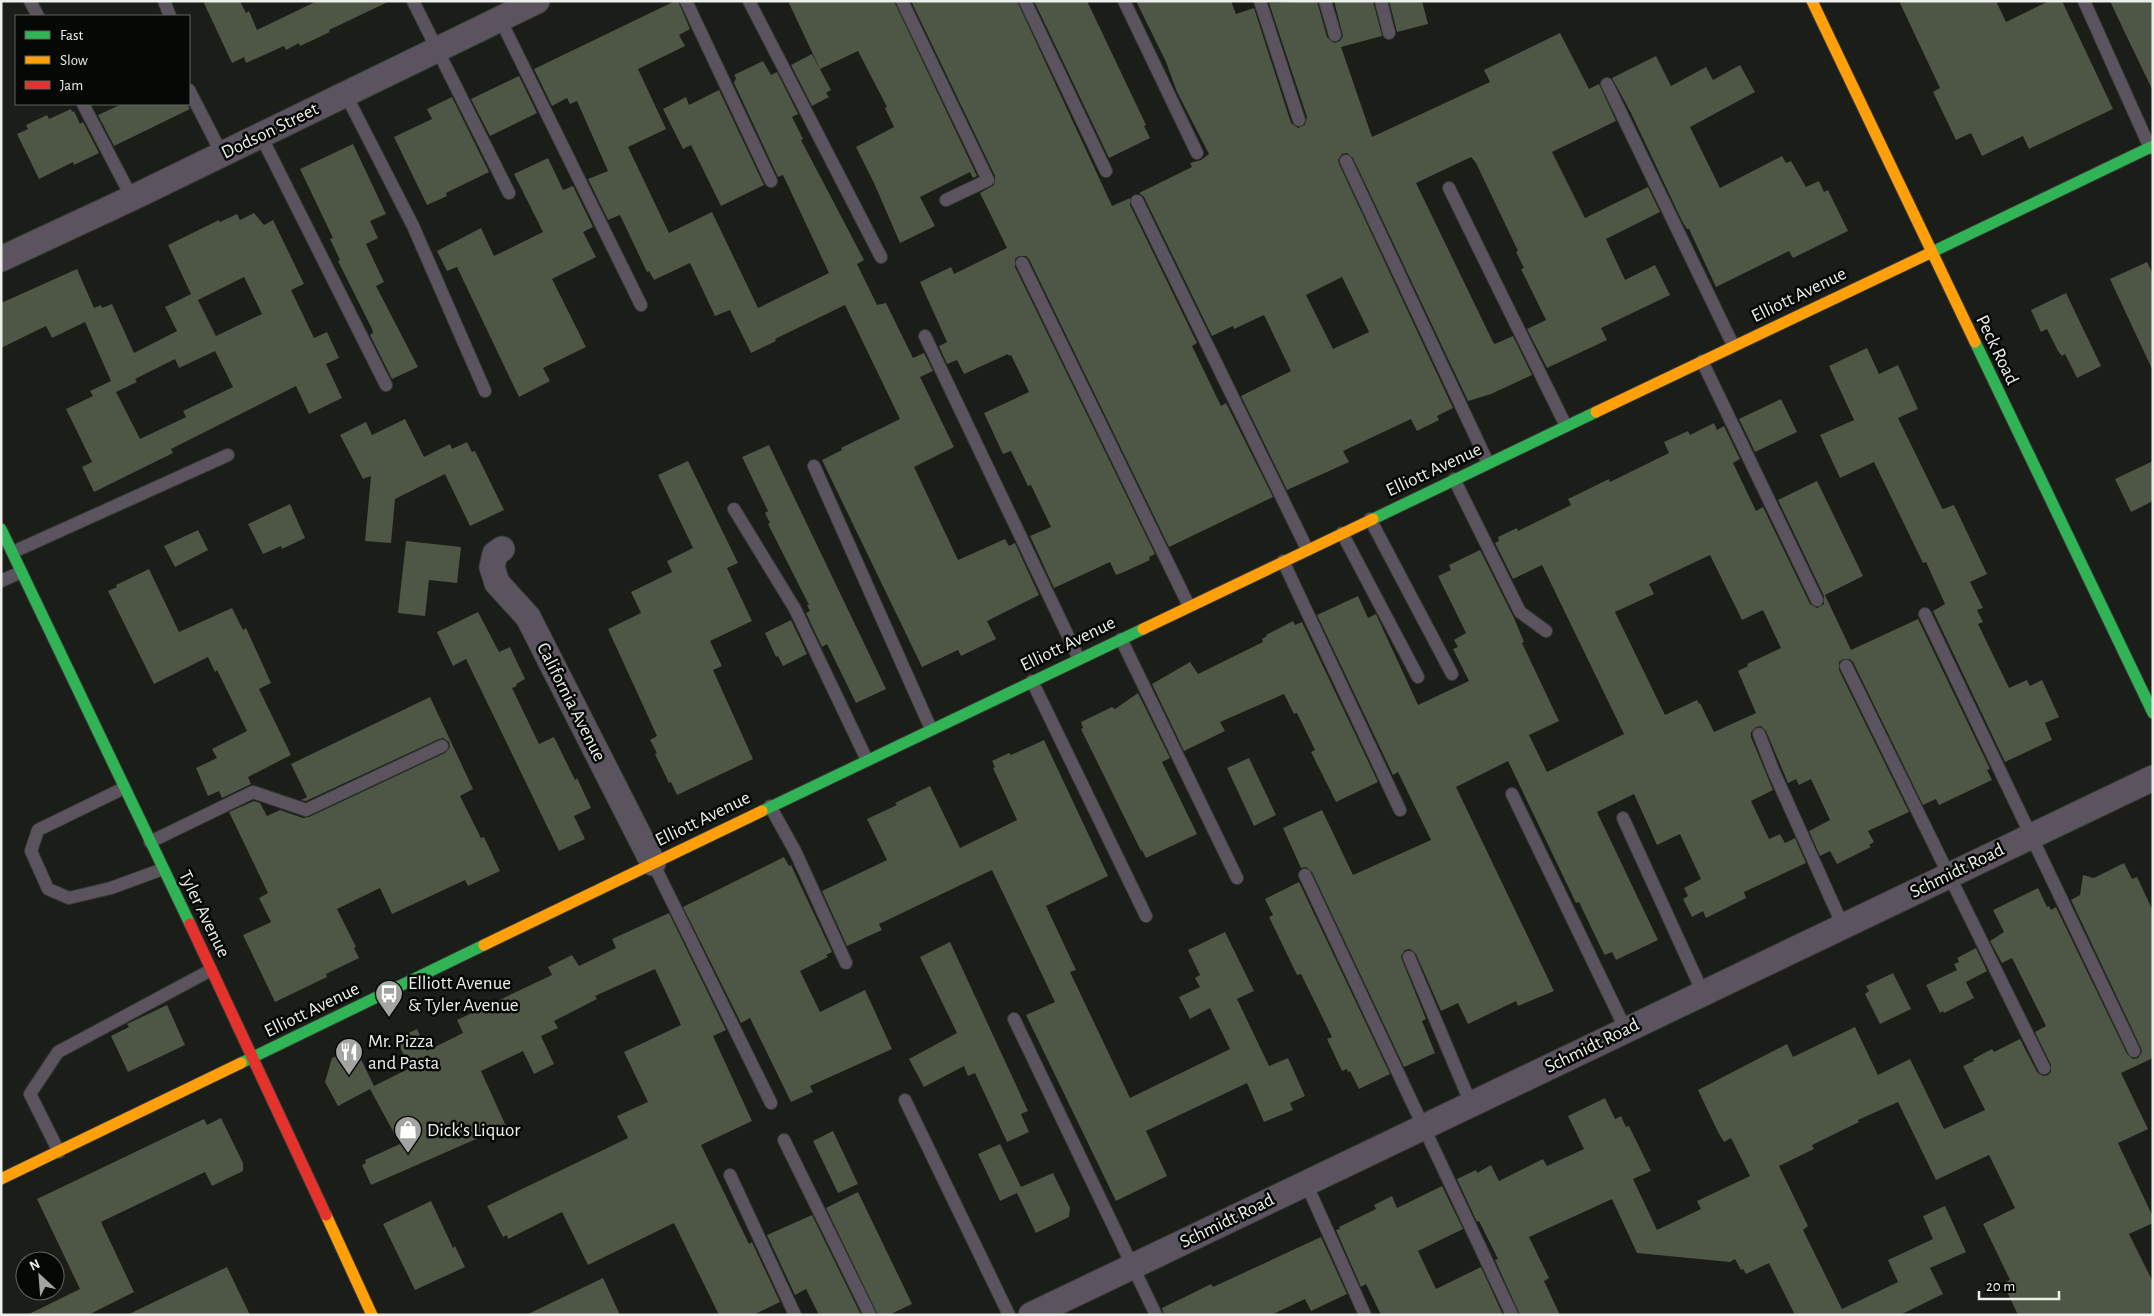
<svg xmlns="http://www.w3.org/2000/svg" width="2154" height="1316" font-family="'Alegreya Sans',sans-serif">
  <style>
    .building { fill: #4e5645; fill-rule: evenodd }
    .lines { fill: none; stroke-linecap: round; stroke-linejoin: round }
    .lane-casing { stroke: #383a36; stroke-width: 14 }
    .street-casing { stroke: #383a36; stroke-width: 27 }
    .fast-casing { stroke: #383a36; stroke-width: 13 }
    .slow-casing { stroke: #383a36; stroke-width: 13 }
    .jam-casing { stroke: #383a36; stroke-width: 13 }
    .lane { stroke: #5b545f; stroke-width: 12 }
    .street { stroke: #5b545f; stroke-width: 25 }
    .fast { stroke: #30b455; stroke-width: 11 }
    .slow { stroke: #ff9f0a; stroke-width: 11 }
    .jam { stroke: #e5322d; stroke-width: 11 }
    .labels { text-anchor: middle; dominant-baseline: central; stroke-width: 5; stroke-linejoin: round; paint-order: stroke }
    .street-label { font-size: 19px; fill: #edf0ea; stroke: #060805 }
    .poi-label { font-size: 19px; fill: #edf0ea; stroke: #060805; text-anchor: start }
  </style>
  <rect width="100%" height="100%" fill="#1a1d18"/>
  <g class="building">
    <path d="M203 1H240L246 13 249 11 257 30 317 1H390L329 30 330 32 300 46 299 43 286 50 284 46 246 63 244 57 232 63Z"/>
    <path d="M675 1H678L690 29 679 35 685 46 638 69 666 129 628 147 669 233 712 212 758 308 829 273 783 175 778 177 734 83 736 78 734 75 763 61 771 75 777 72 798 114 792 117 803 139 801 140 864 260 857 264 877 305 886 303 913 358 924 353 933 371 920 377 954 447 914 467 958 560 1005 539 1009 546 1015 543 1039 595 987 621 996 639 961 656 958 650 922 667 822 460 842 450 841 448 900 419 845 305 775 339 776 341 751 353 730 310 715 316 690 263 654 280 649 271 647 272 620 215 608 220 588 179 608 171 577 101 570 104 567 98 552 106 534 69Z"/>
    <path d="M788 1H894L977 176 973 178 970 172 920 197 935 226 900 243 874 183 856 147 894 127 885 108 887 107 858 51 820 69Z"/>
    <path d="M911 1H1017L1112 206 1130 198V205L1197 343 1192 346 1221 406 1226 403 1273 497 1169 547 1029 259 1026 256H1019L1015 259V267L1155 554 1149 557 1150 560 1124 572 1116 575 1110 562 1054 588 1030 536 1051 527 1031 485 1028 486 1011 451 1003 454 984 413 1029 392 1011 355 1009 356 1008 354 964 374 957 360 947 364 939 346 947 342 920 282 951 267 954 274 1007 248 980 193 994 185 995 176Z"/>
    <path d="M1034 1H1087L1146 125 1144 126 1150 138 1109 158Z"/>
    <path d="M1136 1H1231L1236 14 1254 8 1291 123 1298 128 1305 125 1307 117 1269 3 1317 1 1327 37 1334 43 1340 41 1343 36 1334 1H1373L1382 36 1341 47 1372 137 1490 82 1484 70 1560 33 1589 89 1599 84 1616 121 1552 152 1585 218 1648 187 1660 212 1606 239 1625 280 1655 265 1670 295 1601 328 1607 340 1547 368 1527 329 1546 320 1521 269 1524 268 1516 252 1518 251 1476 163 1471 157 1416 183 1493 342 1495 344 1513 336 1532 375 1491 394 1468 401 1353 158 1347 153 1342 154 1338 160 1339 164 1453 408 1437 416 1439 420 1417 431 1411 419 1343 451 1349 462 1287 490 1241 396 1291 371 1264 315 1234 329 1233 326 1212 336 1144 197 1139 193 1192 167 1190 163 1201 160 1209 154 1177 92 1166 62ZM1342 277 1369 332 1333 349 1306 295Z"/>
    <path d="M1389 1H1422L1428 24 1397 32Z"/>
    <path d="M1899 1H1996L2006 22 2049 1H2062L2113 109 2029 149 2023 136 1982 156 1971 133 1956 140 1933 92 1940 88Z"/>
    <path d="M2110 1H2153V91L2126 35Z"/>
    <path d="M812 54 831 90 826 93 829 97 812 106 791 65Z"/>
    <path d="M1656 56 1671 86 1706 67 1713 80 1740 65 1755 92 1690 127 1720 188 1782 156 1786 163 1791 161 1806 187 1819 181 1824 192 1828 190 1848 231 1793 258 1789 251 1716 287 1689 229H1687L1682 221 1631 113 1612 78Z"/>
    <path d="M519 76 537 113 490 136 471 99Z"/>
    <path d="M719 90 764 185 721 206 691 145 683 149 663 109 686 97 689 105Z"/>
    <path d="M452 97 489 172 446 193 447 196 427 205 394 137 432 119 427 109Z"/>
    <path d="M122 104H187L190 109 114 146 98 115Z"/>
    <path d="M71 109 72 112 74 111 80 124 83 122 99 153 74 165 73 162 39 179 17 134 28 129 26 125 47 115 49 119Z"/>
    <path d="M353 144 386 214 370 221 378 238 366 244 384 282 376 286 418 367 392 379 370 335 373 333 372 329 338 261 340 260 330 239 333 238 300 169Z"/>
    <path d="M548 158 563 190 573 186 593 227 583 232 596 257 552 279 586 347 543 368 550 381 519 397 457 267 447 271 437 251 481 228 494 256 543 232 514 174Z"/>
    <path d="M254 213 264 225 273 220 304 284 291 290 314 338 327 332 339 358 326 364 342 398 309 414 296 386 171 449 173 453 94 492 82 467 92 462 66 409 93 396 90 391 111 381 85 322 52 338 46 326 1 348V303L77 269 94 308 101 305 102 308 112 304 134 353 177 331 165 307 191 294 168 245 219 220 220 222 237 214 240 220ZM244 277 262 314 216 336 198 300ZM215 351 233 387 183 411 186 417 140 439 116 392 137 382 135 379 175 359 179 368Z"/>
    <path d="M2147 262 2153 274V371L2110 279Z"/>
    <path d="M2066 293 2101 366 2077 378 2065 354 2062 356 2058 351 2047 329 2041 332 2031 310Z"/>
    <path d="M1867 348 1879 374 1898 365 1918 409 1898 418 1942 508 1943 509 1954 505 1987 574 1970 582 1983 608 1977 610 1983 622 1978 624 2009 688 2027 680 2030 686 2042 680 2059 717 2045 723 2052 740 2005 762 1933 611 1945 604 1926 562 1923 563 1874 462 1840 478 1820 435 1854 420 1829 366Z"/>
    <path d="M1781 399 1797 432 1755 452 1739 419Z"/>
    <path d="M405 419 424 457 450 444 452 449 467 442 472 452 475 451 504 510 470 526 445 474 395 499 391 543 365 541 371 476 363 479 340 435 366 422 372 435Z"/>
    <path d="M1714 423 1717 430 1724 426 1740 459 1733 463 1756 511 1763 507 1810 604 1817 608 1824 604V596L1778 500 1817 481 1863 576 1825 595 1851 650 1918 619 1990 769 1987 770 1992 780 1939 805 1936 799 1923 805 1853 662 1850 659H1843L1839 662V670L1909 812 1868 831 1874 842 1869 845 1871 847 1837 864 1830 851 1820 856 1809 831 1830 820 1811 779 1799 785 1796 779 1788 783 1766 731 1761 726 1756 727 1751 732V737L1773 790 1751 801 1769 839 1780 834 1785 843 1795 838 1806 863 1744 892 1746 898 1706 918 1703 911 1692 917 1683 899 1688 896 1684 888 1701 879 1680 834 1657 845 1634 794 1597 812 1658 940 1616 960 1612 952 1605 955 1603 952 1579 902 1576 903 1508 761 1456 787 1554 991 1518 1006 1516 1001 1468 1024 1458 1003 1441 1011 1416 954 1410 949 1405 950 1401 956 1402 960 1426 1019 1422 1021 1435 1053 1404 1067 1312 872 1306 867 1301 868 1283 828 1322 810 1353 875 1431 840 1398 772 1393 775 1317 615 1358 596 1368 618 1376 614 1418 705 1469 681 1453 649 1458 647 1454 640 1466 633 1438 576 1451 570 1449 565 1480 550 1514 618 1524 642 1522 643 1559 721 1529 735 1547 772 1624 734 1542 565 1513 579 1495 543 1499 541 1498 537 1517 528 1518 531 1571 505 1568 499 1609 479 1610 482 1669 453 1664 442 1688 431 1690 435ZM1710 555 1742 620 1763 610 1781 648 1747 664 1748 666 1738 671 1756 713 1714 732 1700 703 1699 704 1697 700 1665 715 1615 612 1654 594 1649 584Z"/>
    <path d="M769 445 886 689 856 703 827 644 822 647 806 613 810 611 807 605H809L768 524 770 523 765 513 768 511 742 457Z"/>
    <path d="M688 461 738 563 727 568 752 621 710 641 722 666 713 670 753 759 677 795 671 782 669 783 655 754 657 753 650 740 657 736 608 629 641 613 631 592 672 572 667 561 693 548 658 475Z"/>
    <path d="M2153 461V501L2131 512 2115 479Z"/>
    <path d="M290 504 305 538 282 549 281 546 263 554 248 524Z"/>
    <path d="M198 530 208 550 175 567 164 546Z"/>
    <path d="M406 541 461 547 457 583 429 580 425 616 398 613Z"/>
    <path d="M149 569 179 632 232 608 243 630 246 628 271 683 259 689 291 755 248 777 251 784 222 798 219 791 208 796 196 768 217 758 212 749 247 731 217 670 215 672 208 657 154 684 108 591 117 587 116 585Z"/>
    <path d="M478 612 499 652 510 647 525 679 516 684 517 686 512 688 539 744 554 737 575 780 577 778 591 808 574 816 585 839 559 851 466 659 453 666 437 632Z"/>
    <path d="M791 620 807 654 783 666 778 656 776 657 765 633Z"/>
    <path d="M1293 621 1295 625 1302 622 1378 782 1336 802 1311 752 1315 750 1297 713 1294 714 1284 694 1220 722 1225 731 1184 751 1152 684 1190 662 1198 674 1263 642 1262 639 1267 636 1266 635Z"/>
    <path d="M1138 693 1170 758 1162 762 1197 834 1146 858 1142 850 1141 851 1081 729 1083 728 1081 722 1112 707 1115 709Z"/>
    <path d="M430 697 473 789 460 796 481 838 484 837 500 871 468 886 465 880 392 914 380 888 337 909 356 947 354 948 359 958 326 974 327 977 275 1002 243 935 271 922 259 898 268 893 229 812 254 801 260 803 267 816 280 810 303 818 309 817 445 753 450 747 449 742 443 738 439 739 306 801 301 800 307 797 291 764Z"/>
    <path d="M1044 740 1108 876 1046 906 1076 970 1070 972 1130 1098 1230 1049 1210 1008 1190 1019 1179 997 1200 987 1195 978 1200 975 1188 950 1225 932 1254 991 1237 999 1269 1066 1288 1058 1305 1096 1290 1103 1293 1110 1264 1122 1247 1083 1146 1131 1167 1176 1116 1201 1026 1015 1055 1002 992 870 879 924 882 930 847 946 822 891 887 860 867 819 897 805 895 803 930 786 960 848 1017 820 993 768 995 767 992 761 1009 753 1011 755Z"/>
    <path d="M1249 758 1276 815 1254 826 1227 768Z"/>
    <path d="M784 857 789 866 791 865 832 952 826 955 828 957 800 971 820 1012 865 990 892 1049 810 1086 813 1092 791 1102 750 1018 741 1023 683 907Z"/>
    <path d="M2124 863 2132 879 2137 877 2153 911V1058L2121 1073 2148 1129 2118 1143 2153 1217V1223L2129 1234 2153 1282V1315H2018L2003 1283 2010 1280 1983 1224 2015 1208 1989 1155 1936 1180 1898 1102 1858 1120 1859 1122 1812 1145 1814 1149 1779 1166 1808 1226 1803 1230 1842 1309 1898 1282 1888 1260 1933 1239 1923 1216 1945 1206 1966 1252 1930 1268 1943 1294 1900 1315H1795L1769 1263 1746 1274 1743 1269 1741 1270 1735 1259 1730 1262 1637 1253 1612 1199 1529 1237 1549 1278 1544 1281 1560 1315H1520L1495 1260 1498 1259 1479 1221 1477 1222 1457 1179 1476 1170 1477 1173 1491 1165 1499 1181 1543 1159 1547 1166 1584 1149 1568 1116 1605 1098 1615 1119 1621 1116 1626 1127 1629 1126 1651 1171 1633 1179 1657 1230 1701 1209 1697 1201 1750 1176 1731 1138 1724 1142 1718 1132 1698 1090 1787 1044 1793 1057 1855 1027 1878 1075 1910 1059 1944 1129 1985 1110 1963 1066 1974 1061 1973 1059 1992 1049 1994 1052 2020 1039 2037 1072 2043 1076 2048 1075 2051 1072V1065L2035 1032 2046 1026 2012 958 2002 963 1990 941 2004 932 1993 910 2038 888 2047 907 2049 906 2051 910 2056 907 2127 1054 2133 1059 2138 1058 2142 1052 2141 1048 2071 900 2080 895 2083 875 2094 878Z"/>
    <path d="M1299 882 1390 1074 1359 1089 1350 1071 1348 1072 1347 1069 1342 1071 1327 1039 1332 1037 1301 974 1297 975 1269 917 1273 915 1265 899Z"/>
    <path d="M669 913 726 1030 713 1036 752 1121 701 1145 749 1244 752 1242 780 1302 753 1315H719L674 1223 588 1265 562 1212 508 1239 507 1235 503 1237 487 1206 628 1138 617 1116 648 1102 624 1052 681 1025 655 969 595 996 597 999 554 1021 558 1028 541 1036 554 1064 534 1074 523 1051 481 1071 506 1126 371 1185 362 1165 366 1163 365 1160 400 1144 370 1089 338 1106 325 1082 332 1058 355 1047 374 1086 410 1068 396 1039 417 1029 427 1051 463 1033 457 1020 552 975 548 967 572 955 579 966 616 948 612 939Z"/>
    <path d="M950 942 1028 1111 1021 1114 1029 1132 1007 1142 975 1073 968 1076 964 1066 924 1087 909 1059 957 1033 920 957Z"/>
    <path d="M1976 948 1987 971 1966 982 1974 998 1944 1013 1943 1011 1940 1013 1926 985 1957 970 1954 964 1959 962 1957 958Z"/>
    <path d="M1893 973 1911 1009 1880 1024 1865 994 1869 991 1866 986Z"/>
    <path d="M167 1005 185 1045 128 1072 111 1036 129 1027 127 1024Z"/>
    <path d="M221 1118 243 1163V1171L212 1186 205 1172 101 1222 134 1292 88 1315H27L80 1289 37 1199 204 1119 207 1125Z"/>
    <path d="M833 1131 858 1184 838 1193 813 1141Z"/>
    <path d="M1000 1144 1021 1187 1053 1173 1070 1208 1069 1217 1036 1233 1017 1193 1000 1201 978 1154Z"/>
    <path d="M1442 1186 1463 1229 1418 1251 1436 1289 1481 1267 1503 1315H1381L1366 1284 1361 1287 1336 1230 1340 1229 1339 1227 1376 1209 1374 1205 1392 1196 1397 1208Z"/>
    <path d="M858 1192 912 1304 889 1315H878L826 1208Z"/>
    <path d="M431 1201 453 1248 455 1246 465 1267 415 1290 383 1224Z"/>
    <path d="M812 1215 861 1315H819L806 1289 795 1295 767 1235Z"/>
    <path d="M1321 1237 1347 1294 1311 1311 1305 1299 1271 1315H1164L1162 1308 1193 1293 1211 1284 1213 1287Z"/>
    <path d="M227 1267 250 1315H127Z"/>
    <path d="M603 1278 620 1315H526Z"/>
  </g>
  <g class="lines">
    <defs>
      <g id="lane">
        <path d="M30 1 38 16"/>
        <path d="M164 1 170 16"/>
        <path d="M413 1 509 193"/>
        <path d="M686 1 771 181"/>
        <path d="M749 1 881 257"/>
        <path d="M902 1 988 180 946 200"/>
        <path d="M1025 1 1106 171"/>
        <path d="M1124 1 1197 153"/>
        <path d="M1260 1 1299 120"/>
        <path d="M1325 1 1335 35"/>
        <path d="M1381 1 1389 33"/>
        <path d="M2084 1 2150 148"/>
        <path d="M500 19 641 305"/>
        <path d="M1607 84 1733 345"/>
        <path d="M189 90 222 154"/>
        <path d="M346 95 413 226 485 391"/>
        <path d="M83 104 132 198"/>
        <path d="M261 136 386 385"/>
        <path d="M1346 161 1488 463"/>
        <path d="M1449 188 1566 426"/>
        <path d="M1137 201 1307 549"/>
        <path d="M1022 263 1189 606"/>
        <path d="M925 336 1079 659"/>
        <path d="M1702 361 1817 600"/>
        <path d="M814 466 931 729"/>
        <path d="M1454 479 1520 612 1546 631"/>
        <path d="M734 509 795 609 867 760"/>
        <path d="M1370 519 1452 674"/>
        <path d="M1342 533 1418 677"/>
        <path d="M13 552 228 455"/>
        <path d="M1283 561 1400 810"/>
        <path d="M1 581 21 572"/>
        <path d="M1925 614 2134 1051"/>
        <path d="M1121 639 1237 878"/>
        <path d="M1846 666 2044 1068"/>
        <path d="M1032 681 1146 916"/>
        <path d="M1759 734 1773 770 1843 926"/>
        <path d="M124 788 38 830 31 851 48 889 69 898 111 888 163 869"/>
        <path d="M1512 794 1626 1030"/>
        <path d="M770 806 796 853 846 963"/>
        <path d="M1623 818 1703 993"/>
        <path d="M150 842 253 792 306 810 442 746"/>
        <path d="M653 863 771 1103"/>
        <path d="M1305 875 1512 1315"/>
        <path d="M1409 957 1471 1104"/>
        <path d="M1014 1019 1156 1315"/>
        <path d="M905 1100 1009 1315"/>
        <path d="M784 1140 870 1315"/>
        <path d="M59 1152 30 1094 58 1052 211 970"/>
        <path d="M730 1175 795 1315"/>
        <path d="M1306 1183 1365 1315"/>
      </g>
      <g id="street">
        <path d="M1 259 132 198 537 1"/>
        <path d="M502 549 495 554 492 567 497 583 528 617 653 863"/>
        <path d="M1031 1315 2153 778"/>
      </g>
      <g id="fast">
        <path d="M1928 254 2153 146"/>
        <path d="M1975 342 2153 713"/>
        <path d="M1373 519 1596 412"/>
        <path d="M1 529 190 924"/>
        <path d="M762 811 1143 629"/>
        <path d="M241 1063 484 945"/>
      </g>
      <g id="slow">
        <path d="M1812 1 1975 342"/>
        <path d="M1596 412 1928 254"/>
        <path d="M1143 629 1373 519"/>
        <path d="M484 945 762 811"/>
        <path d="M1 1179 241 1063"/>
        <path d="M326 1215 372 1315"/>
      </g>
      <path id="jam" d="M190 924 326 1215"/>
    </defs>
    <use href="#lane" class="lane-casing"/>
    <use href="#street" class="street-casing"/>
    <use href="#fast" class="fast-casing"/>
    <use href="#slow" class="slow-casing"/>
    <use href="#jam" class="jam-casing"/>
    <use href="#lane" class="lane"/>
    <use href="#street" class="street"/>
    <use href="#fast" class="fast"/>
    <use href="#slow" class="slow"/>
    <use href="#jam" class="jam"/>
  </g>
  <defs>
    <symbol id="bus-pin" viewBox="-11 -11 22 30"><path d="M0 17L-7.5 6A9.5 9.5 0 1 1 7.5 6Z" fill="#a3a6a0" stroke="#060805"/><path d="M-5-6H5V4H4V6H2V4H-2V6H-4V4H-5ZM-3.5-4V0h7V-4ZM-3.5 1.2v1.5H-2V1.2ZM2 1.2v1.5H3.5V1.2Z" fill="#fff"/></symbol>
    <symbol id="restaurant-pin" viewBox="-11 -11 22 30"><path d="M0 17L-7.5 6A9.5 9.5 0 1 1 7.5 6Z" fill="#a3a6a0" stroke="#060805"/><path d="M-5-6h1v4h1v-4h1v4h1v-4h1v5L-1.5 .5V6h-2V.5L-5-1ZM5-6V6H3V1.5H1.5Q1.5-4 5-6Z" fill="#fff"/></symbol>
    <symbol id="shop-pin" viewBox="-11 -11 22 30"><path d="M0 17L-7.5 6A9.5 9.5 0 1 1 7.5 6Z" fill="#a3a6a0" stroke="#060805"/><path d="M-5-2.5h2.3a2.7 3.5 0 0 1 5.4 0H5L5.5 6h-11ZM-1.5-2.5h3a1.5 2.3 0 0 0-3 0Z" fill="#fff"/></symbol>
  </defs>
  <g fill-rule="evenodd">
    <use href="#bus-pin" x="373" y="978" width="32" height="43"/>
    <use href="#restaurant-pin" x="333" y="1036" width="32" height="43"/>
    <use href="#shop-pin" x="392" y="1114" width="32" height="43"/>
  </g>
  <g class="labels">
    <g class="street-label">
      <text transform="translate(270 131) rotate(-26)">Dodson Street</text>
      <text transform="translate(1799 295) rotate(-26)">Elliott Avenue</text>
      <text transform="translate(1997 350) rotate(64)">Peck Road</text>
      <text transform="translate(1434 470) rotate(-25)">Elliott Avenue</text>
      <text transform="translate(1068 644) rotate(-26)">Elliott Avenue</text>
      <text transform="translate(571 702) rotate(63)">California Avenue</text>
      <text transform="translate(703 819) rotate(-26)">Elliott Avenue</text>
      <text transform="translate(1957 871) rotate(-26)">Schmidt Road</text>
      <text transform="translate(204 914) rotate(64)">Tyler Avenue</text>
      <text transform="translate(312 1010) rotate(-26)">Elliott Avenue</text>
      <text transform="translate(1592 1046) rotate(-26)">Schmidt Road</text>
      <text transform="translate(1227 1221) rotate(-26)">Schmidt Road</text>
    </g>
    <g class="poi-label">
      <text x="408" y="983">Elliott Avenue<tspan x="408" dy="22">&amp; Tyler Avenue</tspan></text>
      <text x="368" y="1041">Mr. Pizza<tspan x="368" dy="22">and Pasta</tspan></text>
      <text x="427" y="1130">Dick's Liquor</text>
    </g>
  </g>
  <rect width="2154" height="1316" fill="none" stroke="#edf0ea" stroke-width="5"/>
  <rect x="15" y="15" width="175" height="90" fill="#060805" stroke="#626561"/>
  <rect x="25" y="31" width="25" height="8" fill="#30b455" stroke="#626561"/>
  <text x="60" y="40" font-size="15" fill="#edf0ea">Fast</text>
  <rect x="25" y="56" width="25" height="8" fill="#ff9f0a" stroke="#626561"/>
  <text x="60" y="65" font-size="15" fill="#edf0ea">Slow</text>
  <rect x="25" y="81" width="25" height="8" fill="#e5322d" stroke="#626561"/>
  <text x="60" y="90" font-size="15" fill="#edf0ea">Jam</text>
  <g transform="translate(40 1276) rotate(334)"><circle r="24" fill="#060805" stroke="#626561"/>
  <path d="M0-4L9 19L0 12L-9 19Z" fill="#a3a6a0"/>
  <text y="-8" font-size="14" font-weight="bold" text-anchor="middle" fill="#edf0ea">N</text>
  </g>
  <path d="M1979 1291v8h80v-8" fill="none" stroke="#edf0ea" stroke-width="2.5"/>
  <text x="1986" y="1291" font-size="15" fill="#edf0ea" stroke="#060805" stroke-width="4" paint-order="stroke">20 m</text>
</svg>
